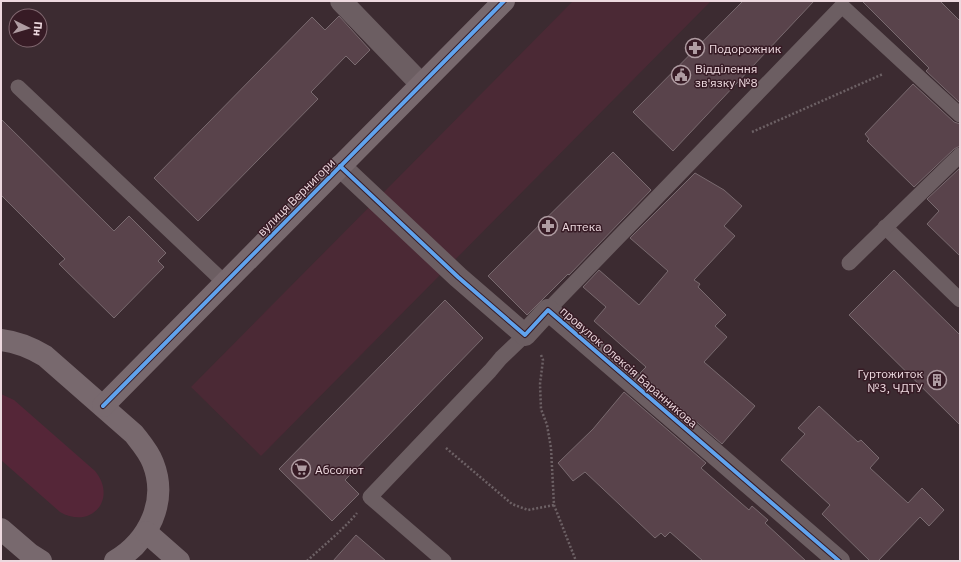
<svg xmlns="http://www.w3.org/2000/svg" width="961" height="562" font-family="'IBM Plex Sans',sans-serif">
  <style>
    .built { fill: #4b2935 }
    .green { fill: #552638 }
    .building { fill: #59434b; stroke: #796a6f }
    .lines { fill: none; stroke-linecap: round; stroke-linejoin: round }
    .path { stroke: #6d6165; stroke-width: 2.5; stroke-dasharray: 2 2; stroke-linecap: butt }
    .lane { stroke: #6c5e62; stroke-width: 15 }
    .street { stroke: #6c5e62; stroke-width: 22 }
    .secondary { stroke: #78696e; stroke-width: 22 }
    .cycleway-casing { stroke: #371b25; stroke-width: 6 }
    .cycleway { stroke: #60a3ed; stroke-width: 4 }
    .labels { text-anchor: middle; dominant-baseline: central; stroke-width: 3; stroke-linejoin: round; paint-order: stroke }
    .poi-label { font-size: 12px; fill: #edd9df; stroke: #371b25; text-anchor: start }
    .street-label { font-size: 12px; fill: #edd9df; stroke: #371b25 }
  </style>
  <rect width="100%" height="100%" fill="#3c2b31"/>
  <path class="built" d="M573 1H711L261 456 191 387Z"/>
  <path class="green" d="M1 394 14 400 95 471C118 499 91 530 60 512L1 460Z"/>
  <g class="building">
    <path d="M743 1H814L673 151 633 112Z"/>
    <path d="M862 1H940L960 21V103L926 71 929 68Z"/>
    <path d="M339 16 370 50 355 65 346 56 311 92 318 99 198 221 154 178 312 17 325 30Z"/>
    <path d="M913 84 954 122 960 124V146L954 149 914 187 867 141 869 139 865 134Z"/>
    <path d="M1 119 114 231 129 216 166 253 158 261 164 267 114 318 59 264 65 259 1 195Z"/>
    <path d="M613 152 651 190 569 275 568 274 527 315 488 276Z"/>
    <path d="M960 168V256L927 224 939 211 927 199Z"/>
    <path d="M695 173 724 190 742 206 724 226 735 236 694 280 700 284 698 287 726 315 715 326 727 337 704 362 755 406 722 444 640 373 646 367 594 321 606 307 583 287 599 270 639 305 668 271 630 238Z"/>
    <path d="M894 270 960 335V425L849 315Z"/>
    <path d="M445 300 483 338 345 480 359 494 332 521 279 469Z"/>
    <path d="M624 392 706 463 701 468 749 510 752 506 768 520 765 523 806 561H703L670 532 665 537 661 533 655 538 585 472 573 481 558 463 593 429Z"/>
    <path d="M819 406 858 442 861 440 879 458 870 468 908 503 922 488 944 510 929 526 920 517 878 561H870L822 514 830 505 781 460 805 434 798 428Z"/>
    <path d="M356 535 386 561H333Z"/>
  </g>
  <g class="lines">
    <g class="path">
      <path d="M752 132 883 74"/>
      <path d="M541 355 543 360 540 384 541 409 547 425 551 448 554 505 576 561"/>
      <path d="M446 448 512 504 528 510 554 505"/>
      <path d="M307 561C324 545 342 531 357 513"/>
    </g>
    <g class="lane">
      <path d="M18 87 225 283"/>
      <path d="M885 227 960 300"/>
      <path d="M849 263 960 155"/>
      <path d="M548 310 842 6 960 115"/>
      <path d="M444 561 370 497 490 371 501 358 525 335"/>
    </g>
    <g class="street">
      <path d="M341 1 421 84"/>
      <path d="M340 166 458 277 525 335 548 310 839 561"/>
    </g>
    <g class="secondary">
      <path d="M1 340C18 342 30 347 45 356L134 434C141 443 149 452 153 463 168 501 149 541 115 561"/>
      <path d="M103 406 504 1"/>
      <path d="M1 529 30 554 41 561"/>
      <path d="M146 532 179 561"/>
    </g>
    <defs>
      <g id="cycleway">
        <path d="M340 166 458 277 525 335 548 310 839 561"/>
        <path d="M103 406 504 1"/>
      </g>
    </defs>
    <use href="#cycleway" class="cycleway-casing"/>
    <use href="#cycleway" class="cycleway"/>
  </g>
  <defs>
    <symbol id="pharmacy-ring" viewBox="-11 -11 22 22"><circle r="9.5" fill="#371b25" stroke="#af9ca2" stroke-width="1.5"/><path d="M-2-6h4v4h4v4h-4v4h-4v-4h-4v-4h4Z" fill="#af9ca2"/></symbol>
    <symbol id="civic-ring" viewBox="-11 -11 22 22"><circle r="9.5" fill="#371b25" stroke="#af9ca2" stroke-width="1.5"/><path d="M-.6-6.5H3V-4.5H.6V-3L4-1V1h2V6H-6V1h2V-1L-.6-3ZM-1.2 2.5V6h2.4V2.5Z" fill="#af9ca2"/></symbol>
    <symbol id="building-ring" viewBox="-11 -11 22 22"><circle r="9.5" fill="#371b25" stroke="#af9ca2" stroke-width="1.5"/><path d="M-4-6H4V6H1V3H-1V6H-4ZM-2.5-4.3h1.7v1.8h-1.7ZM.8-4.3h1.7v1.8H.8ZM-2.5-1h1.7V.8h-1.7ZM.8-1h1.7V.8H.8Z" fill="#af9ca2"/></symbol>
    <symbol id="supermarket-ring" viewBox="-11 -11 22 22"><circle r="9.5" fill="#371b25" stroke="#af9ca2" stroke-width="1.5"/><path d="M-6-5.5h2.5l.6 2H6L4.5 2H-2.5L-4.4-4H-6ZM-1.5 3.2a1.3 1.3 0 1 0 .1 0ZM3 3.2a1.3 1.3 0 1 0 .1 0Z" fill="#af9ca2"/></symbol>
  </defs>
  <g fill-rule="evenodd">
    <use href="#pharmacy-ring" x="684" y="37" width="22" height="22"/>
    <use href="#civic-ring" x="670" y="64" width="22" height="22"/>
    <use href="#pharmacy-ring" x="537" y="215" width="22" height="22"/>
    <use href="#building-ring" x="926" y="369" width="22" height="22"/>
    <use href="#supermarket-ring" x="290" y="458" width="22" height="22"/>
  </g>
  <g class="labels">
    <g class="poi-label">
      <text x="709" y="48">Подорожник</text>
      <text x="695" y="68">Відділення<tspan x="695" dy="14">зв'язку №8</tspan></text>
      <text x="562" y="226">Аптека</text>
      <text x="923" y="373" text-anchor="end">Гуртожиток<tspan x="923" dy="14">№3, ЧДТУ</tspan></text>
      <text x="315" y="469">Абсолют</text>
    </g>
    <g class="street-label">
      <text transform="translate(296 197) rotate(-45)">вулиця Вернигори</text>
      <text transform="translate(629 367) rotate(41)">провулок Олексія Баранникова</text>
    </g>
  </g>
  <rect width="961" height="562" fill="none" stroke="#edd9df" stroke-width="4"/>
  <g transform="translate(28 28) rotate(95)"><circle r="19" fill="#371b25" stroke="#80676f"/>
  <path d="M0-3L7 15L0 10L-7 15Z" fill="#af9ca2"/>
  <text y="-6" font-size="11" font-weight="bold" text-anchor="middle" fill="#edd9df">Пн</text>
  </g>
</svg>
